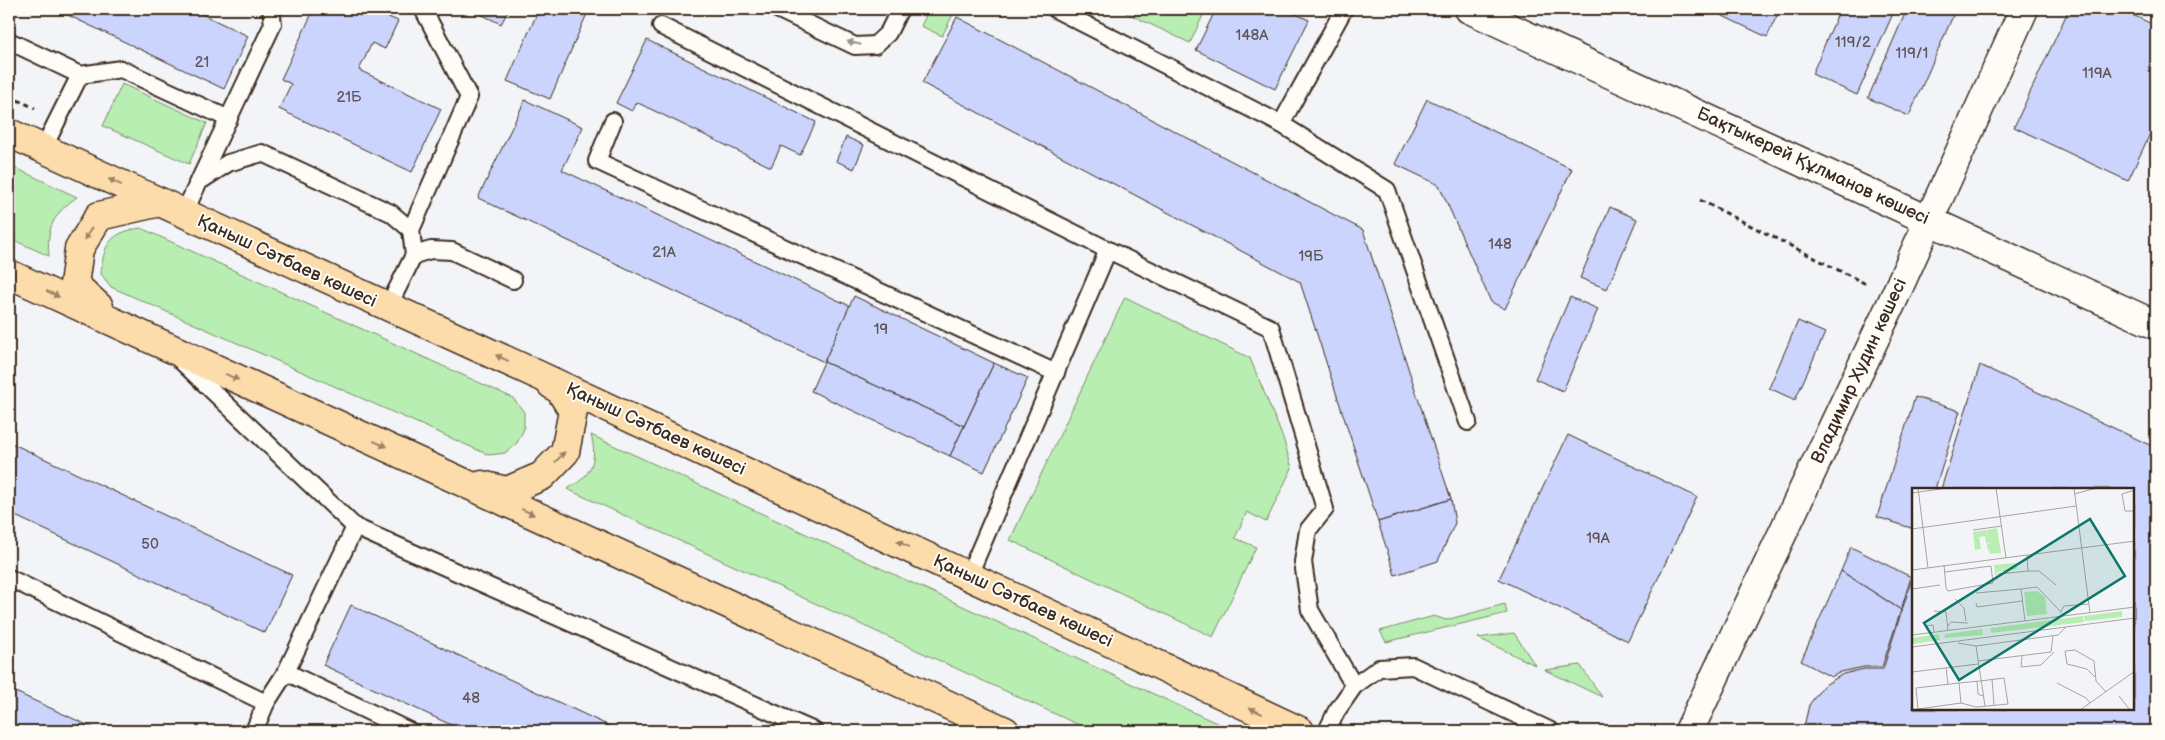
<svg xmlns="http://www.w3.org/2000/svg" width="2165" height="740" font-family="'Balsamiq Sans',sans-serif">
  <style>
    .green { fill: #b8eeb1; stroke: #7a8c68 }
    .building { fill: #cad4fc; stroke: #3b2a1e }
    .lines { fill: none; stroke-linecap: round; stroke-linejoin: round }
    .lane-casing { stroke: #3b2a1e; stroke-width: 20 }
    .street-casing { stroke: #3b2a1e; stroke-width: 31 }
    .primary-casing { stroke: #3b2a1e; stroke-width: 31 }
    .path { stroke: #3b2a1e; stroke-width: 3; stroke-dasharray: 5 4; stroke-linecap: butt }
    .lane { stroke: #fdfcf7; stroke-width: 16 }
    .street { stroke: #fdfcf7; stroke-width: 28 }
    .primary { stroke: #fddcac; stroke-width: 28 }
    .oneway { fill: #9c938a }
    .oneway2 { fill: #9c8365 }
    .labels { text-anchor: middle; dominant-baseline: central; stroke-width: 4; stroke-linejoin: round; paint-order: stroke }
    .number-label { font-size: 15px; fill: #5f5456 }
    .street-label { font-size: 18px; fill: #3b2a1e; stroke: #fdfcf7 }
    .inset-road { fill: none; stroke: #a9a3a1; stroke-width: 1 }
    .view { fill: #0f766e; fill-opacity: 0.15; stroke: #0f766e; stroke-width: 2.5 }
    .inset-edge { fill: none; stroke: #3b2a1e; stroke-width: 2.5 }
  </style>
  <rect width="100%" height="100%" fill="#f3f4f8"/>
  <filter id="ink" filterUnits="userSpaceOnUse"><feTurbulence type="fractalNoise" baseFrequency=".02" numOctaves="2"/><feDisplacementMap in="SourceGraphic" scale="10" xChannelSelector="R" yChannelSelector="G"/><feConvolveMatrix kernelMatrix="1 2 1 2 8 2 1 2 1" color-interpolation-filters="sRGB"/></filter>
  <g filter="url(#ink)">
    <g class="green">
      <path d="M929 9H956L942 36 921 26Z"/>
      <path d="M1118 9H1206L1190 43Z"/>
      <path d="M122 84 207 123 189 164 103 126Z"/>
      <path d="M9 165 77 197C54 213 46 228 49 256L9 238Z"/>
      <path d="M141 228 513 398 524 412V429L517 443 505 453 489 455 111 287 101 274C103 245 110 232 141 228Z"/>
      <path d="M1125 297 1250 358 1283 438 1292 468 1266 522 1247 512 1235 538 1256 547 1213 637 1010 540Z"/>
      <path d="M591 435 1234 731H1235H1092L567 489C591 477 598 461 591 435Z"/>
      <path d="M1505 604 1507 613 1386 642 1380 631 1434 616 1446 620Z"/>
      <path d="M1514 633 1535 665 1478 638Z"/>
      <path d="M1580 665 1602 697 1545 670Z"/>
    </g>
    <g class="building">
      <path d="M55 9H191L248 36 224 89Z"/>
      <path d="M314 9H390L386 16 398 21 385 49 372 43 359 70 441 109 412 172 279 109 291 84 281 79Z"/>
      <path d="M470 9H509L501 24Z"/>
      <path d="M539 9H589L550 99 507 81Z"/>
      <path d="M1216 9H1285L1309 20 1275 89 1196 50Z"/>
      <path d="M1708 9H1780L1767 37Z"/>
      <path d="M1840 9H1895L1857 95 1812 74Z"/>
      <path d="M1907 9H1956L1909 116 1868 98Z"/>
      <path d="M2069 9H2120L2156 26V121L2128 181 2014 127Z"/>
      <path d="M957 17 1363 230 1451 499 1378 522 1300 282 922 83Z"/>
      <path d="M647 40 816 122 800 155 781 146 771 167 636 102 632 111 616 103Z"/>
      <path d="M1427 99 1572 169 1505 309 1491 302 1439 185 1395 164Z"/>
      <path d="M525 100 583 127 562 170 850 306 824 362 478 198Z"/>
      <path d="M846 137 864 145 854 169 836 161Z"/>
      <path d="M2156 191V211L2149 208Z"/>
      <path d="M1610 207 1637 219 1607 289 1580 278Z"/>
      <path d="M854 296 994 363 964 426 824 362Z"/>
      <path d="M1570 297 1598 309 1563 391 1535 379Z"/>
      <path d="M1798 321 1825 333 1795 400 1769 388Z"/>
      <path d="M824 362 964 426 950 456 811 391Z"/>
      <path d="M994 363 1028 378 984 472 950 456Z"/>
      <path d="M1980 365 2156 448V731H1803L1809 705 1823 686 1843 674 1864 669H1883L1914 573V709H2134V489H1941Z"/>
      <path d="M1915 397 1960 411 1935 489H1914V529L1877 517Z"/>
      <path d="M1568 435 1697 497 1628 641 1499 579Z"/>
      <path d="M9 442 292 575 265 633 9 513Z"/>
      <path d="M1451 499 1455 523 1438 561 1395 575 1378 522Z"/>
      <path d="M1851 547 1911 577 1901 610 1841 571Z"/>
      <path d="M1841 571 1901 610 1882 667H1864L1841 672 1831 677 1801 661Z"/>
      <path d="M351 605 620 731H464L323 665Z"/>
      <path d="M9 689 100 731H9Z"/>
    </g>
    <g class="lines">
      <defs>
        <g id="lane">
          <path d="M777 9 855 46 875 45 888 33 900 9"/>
          <path d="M1055 9 1281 124"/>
          <path d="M1344 9 1281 124 1387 190 1468 422"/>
          <path d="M661 26 1108 250"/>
          <path d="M9 41 80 75 43 149"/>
          <path d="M80 75 121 69 229 119"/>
          <path d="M613 121 597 161 1056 373"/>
          <path d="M197 183 228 163 262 153 391 213 411 230 414 255"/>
          <path d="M184 213 273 24 271 9"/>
          <path d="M411 230 469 97 423 9"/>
          <path d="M388 307 414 255 431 250 452 251 513 280"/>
          <path d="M180 360 355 527 814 731"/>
          <path d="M969 575 1108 250 1271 328 1325 509 1308 530 1303 562 1310 610 1354 686"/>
          <path d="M9 578 266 703"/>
          <path d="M286 672 409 731"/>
          <path d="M254 731 266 703 286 672 355 527"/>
          <path d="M1327 731 1336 712 1354 686 1379 668 1413 666 1551 731"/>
        </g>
        <g id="street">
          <path d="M1469 9 2156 325"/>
          <path d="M1689 731 1894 298 2024 9"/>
        </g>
        <g id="primary">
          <path d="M9 133 536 374 1300 731"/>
          <path d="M9 274 1005 731"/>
          <path d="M99 307 74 284 79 249 99 216 160 202"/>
          <path d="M482 485 507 491 542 476 565 452 573 411 560 390 551 384"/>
        </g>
      </defs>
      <use href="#lane" class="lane-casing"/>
      <use href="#street" class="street-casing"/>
      <use href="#primary" class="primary-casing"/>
      <g class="path">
        <path d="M9 96 35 108"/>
        <path d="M1700 200 1866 284"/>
      </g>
      <use href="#lane" class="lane"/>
      <use href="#street" class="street"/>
      <use href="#primary" class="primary"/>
    </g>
    <defs><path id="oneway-solid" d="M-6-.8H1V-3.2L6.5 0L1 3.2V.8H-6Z" transform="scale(1.25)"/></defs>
    <use class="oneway" href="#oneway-solid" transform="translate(854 43) rotate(-166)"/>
    <g class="oneway2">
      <use href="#oneway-solid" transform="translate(115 182) rotate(-155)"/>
      <use href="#oneway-solid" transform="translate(88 234) rotate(122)"/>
      <use href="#oneway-solid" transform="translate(53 294) rotate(25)"/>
      <use href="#oneway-solid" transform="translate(502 358) rotate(-156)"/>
      <use href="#oneway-solid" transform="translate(232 377) rotate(24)"/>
      <use href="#oneway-solid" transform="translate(380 444) rotate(24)"/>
      <use href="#oneway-solid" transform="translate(560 457) rotate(-47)"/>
      <use href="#oneway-solid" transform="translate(528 512) rotate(25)"/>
      <use href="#oneway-solid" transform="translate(903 544) rotate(-155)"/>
      <use href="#oneway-solid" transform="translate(1256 711) rotate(-155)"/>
    </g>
  </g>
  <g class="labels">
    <g class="number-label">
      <text x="1252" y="35">148А</text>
      <text x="1853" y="42">119/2</text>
      <text x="1912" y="53">119/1</text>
      <text x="202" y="62">21</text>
      <text x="2097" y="73">119А</text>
      <text x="349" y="97">21Б</text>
      <text x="1500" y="244">148</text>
      <text x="664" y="252">21А</text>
      <text x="1311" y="256">19Б</text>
      <text x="881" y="329">19</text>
      <text x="1598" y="538">19А</text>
      <text x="150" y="544">50</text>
      <text x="471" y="698">48</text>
    </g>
    <g class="street-label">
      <text transform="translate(1813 166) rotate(25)">Бақтыкерей Құлманов көшесі</text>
      <text transform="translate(287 261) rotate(25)">Қаныш Сәтбаев көшесі</text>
      <text transform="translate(1859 371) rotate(-65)">Владимир Худин көшесі</text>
      <text transform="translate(656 429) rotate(25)">Қаныш Сәтбаев көшесі</text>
      <text transform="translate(1023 601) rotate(25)">Қаныш Сәтбаев көшесі</text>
    </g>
  </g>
  <g transform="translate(1912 488)">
    <rect width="222" height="222" fill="#f3f4f8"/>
    <path d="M85 40 89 65 78 66 77 60 76 64 75 56 81 54 74 55 73 48 67 49 69 61 63 62 61 44 74 42 76 50 75 42ZM104 75 105 81 85 84 84 93 82 77ZM125 103 133 109 135 126 115 128 112 104ZM210 123V129L173 133 172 128ZM171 128 172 134 79 145 78 140ZM70 141 71 147 32 150 33 146ZM27 146 28 152 0 156V150Z" fill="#b8eeb1"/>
    <path class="inset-road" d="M6 0 16 80M84 0 94 70M162 0 178 125M223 2 210 6 213 23H223M0 5 36 0M162 6 185 0M0 41 164 18M61 42 90 38M115 67 116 83H127L144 97M32 77 34 100 36 103 81 95 79 78 33 84M0 82 223 53M86 86 116 83M0 101 28 97M64 105 109 101M43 111 52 120 54 133M64 115 65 119 110 113M22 123 34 124 36 143M148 125 152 118 177 116M113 133 109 101 125 99 148 123M13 138 21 137 22 144M36 138 39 134 56 135M0 147 223 119M46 155 64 158 146 147 154 139M64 158 73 218M0 159 223 130M110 168 109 179 129 177 142 164M66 173 139 164 141 148M34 180 36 196M0 184 66 176M183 189 175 181 155 176 153 163 163 162 182 173 184 193 194 204M80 191 82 217M65 193 66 206 71 208M145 195 174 210 178 215M207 208 218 222M6 221 49 215M0 222 6 221 4 200 47 195 68 193 92 190 96 216 64 219 49 215 47 195M168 222 223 183"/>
    <path class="view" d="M178 31 213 88 47 192 12 135Z"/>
    <rect width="222" height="222" class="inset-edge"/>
  </g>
  <rect width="2165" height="740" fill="none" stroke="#fdfcf7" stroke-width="30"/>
  <rect x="15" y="15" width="2135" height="710" fill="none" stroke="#3b2a1e" stroke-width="2" filter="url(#ink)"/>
</svg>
